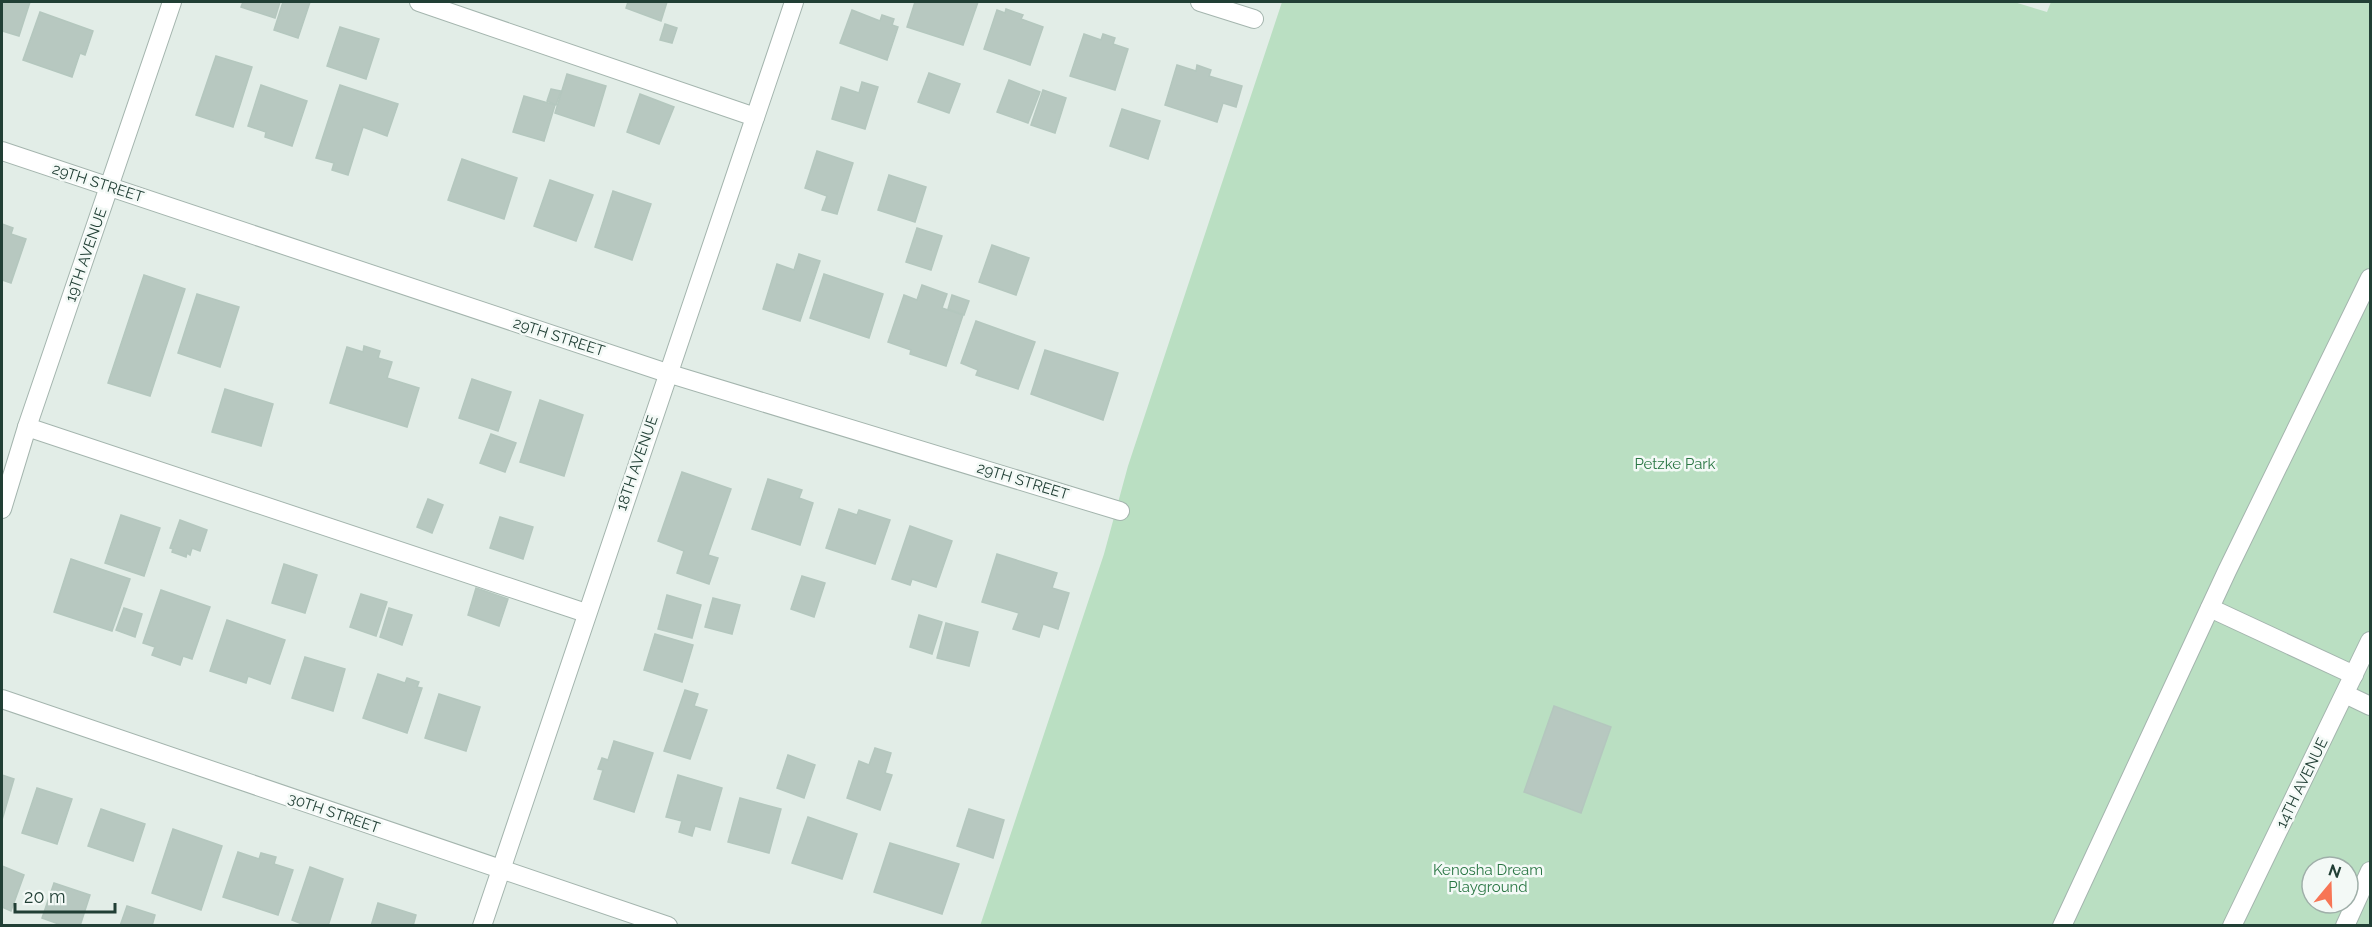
<svg xmlns="http://www.w3.org/2000/svg" width="2372" height="927" font-family="Raleway,sans-serif">
  <style>
    .green { fill: #badfc2; fill-rule: evenodd }
    .building { fill: #b7c8c0; stroke: #b4c7be; stroke-width: 1.5 }
    .lines { fill: none; stroke-linecap: round; stroke-linejoin: round }
    .minor-casing { stroke: #a4b5ae; stroke-width: 20 }
    .minor { stroke: #fff; stroke-width: 18 }
    .labels { text-anchor: middle; dominant-baseline: central; stroke-width: 5; stroke-linejoin: round; paint-order: stroke }
    .street-label { font-size: 15px; fill: #213f35; stroke: #f3f9f6 }
    .park-label { font-size: 15px; fill: #2a7744; stroke: #f3f9f6 }
  </style>
  <rect width="100%" height="100%" fill="#e2ede7"/>
  <path class="green" d="M1282 2H2014L2047 12 2051 2H2370V925L980 926 1104 554 1128 466ZM2312 867H2348V903H2312Z"/>
  <g class="building">
    <path d="M2 2H30L19 36 2 31Z"/>
    <path d="M243 2H280L275 18 241 7Z"/>
    <path d="M283 2H310L298 38 274 30Z"/>
    <path d="M628 2H667L661 21 626 8Z"/>
    <path d="M915 2H978L963 45 907 27Z"/>
    <path d="M1006 9 1023 15 1021 19 1043 27 1030 65 984 49 997 10 1005 13Z"/>
    <path d="M852 10 880 21 882 15 894 19 892 25 898 27 887 60 840 43Z"/>
    <path d="M40 12 93 31 85 55 80 53 72 77 23 60Z"/>
    <path d="M665 24 677 28 672 43 660 40Z"/>
    <path d="M340 27 379 39 366 79 327 66Z"/>
    <path d="M1084 34 1101 40 1103 34 1115 38 1113 44 1128 49 1115 90 1070 76Z"/>
    <path d="M216 56 252 67 233 127 196 115Z"/>
    <path d="M1177 65 1196 71 1197 65 1211 70 1209 76 1242 86 1236 107 1223 103 1217 122 1165 105Z"/>
    <path d="M929 73 960 84 949 113 918 102Z"/>
    <path d="M567 74 606 86 594 126 555 113Z"/>
    <path d="M1009 80 1040 92 1028 123 997 112Z"/>
    <path d="M862 82 878 87 865 129 832 119 841 87 859 93Z"/>
    <path d="M261 85 307 101 292 146 265 137 266 132 248 126Z"/>
    <path d="M340 85 398 104 387 136 363 127 348 175 332 170 334 163 316 158Z"/>
    <path d="M551 89 561 91 556 105 547 101Z"/>
    <path d="M1043 90 1066 98 1055 133 1031 125Z"/>
    <path d="M640 94 674 107 659 144 627 132Z"/>
    <path d="M524 96 555 105 544 141 513 132Z"/>
    <path d="M1122 109 1160 121 1148 159 1110 146Z"/>
    <path d="M817 151 853 163 837 214 822 210 827 196 805 188Z"/>
    <path d="M462 159 517 178 504 219 448 200Z"/>
    <path d="M889 175 926 187 915 222 878 210Z"/>
    <path d="M550 180 593 195 576 241 534 226Z"/>
    <path d="M613 191 651 204 632 260 595 247Z"/>
    <path d="M2 224 13 228 11 234 26 239 11 283 2 280Z"/>
    <path d="M917 228 942 236 931 270 906 262Z"/>
    <path d="M992 245 1029 258 1016 295 979 282Z"/>
    <path d="M799 254 820 261 800 321 763 309 777 264 794 270Z"/>
    <path d="M824 274 883 294 869 338 810 318Z"/>
    <path d="M144 275 185 289 150 396 108 383Z"/>
    <path d="M922 285 947 294 942 308 963 315 946 366 910 354 911 350 888 342 904 295 917 300Z"/>
    <path d="M197 294 239 307 220 367 178 353Z"/>
    <path d="M952 295 969 301 964 315 948 309Z"/>
    <path d="M976 321 1035 342 1018 389 976 375 978 370 961 363Z"/>
    <path d="M364 346 380 351 378 358 392 362 387 378 419 388 407 427 330 403 347 347 363 352Z"/>
    <path d="M1045 350 1118 373 1103 420 1031 394Z"/>
    <path d="M472 379 511 392 498 431 459 418Z"/>
    <path d="M225 389 273 404 261 446 212 432Z"/>
    <path d="M540 400 583 415 564 476 520 462Z"/>
    <path d="M491 434 516 443 505 472 480 463Z"/>
    <path d="M682 472 731 489 708 555 718 558 709 584 677 573 684 551 658 541Z"/>
    <path d="M768 479 802 490 799 498 813 503 800 545 752 529Z"/>
    <path d="M428 499 443 505 432 533 417 527Z"/>
    <path d="M839 509 857 515 859 510 890 520 875 564 826 548Z"/>
    <path d="M121 515 160 528 144 576 105 563Z"/>
    <path d="M500 517 533 527 523 559 490 548Z"/>
    <path d="M180 520 207 530 200 551 192 548 190 555 187 553 186 557 172 552 173 549 170 548Z"/>
    <path d="M910 526 952 541 936 587 912 579 910 585 892 579Z"/>
    <path d="M997 554 1057 573 1052 588 1069 593 1058 629 1043 624 1039 637 1013 629 1019 613 982 602Z"/>
    <path d="M71 559 130 579 112 631 54 612Z"/>
    <path d="M284 564 317 575 305 613 272 603Z"/>
    <path d="M802 576 825 583 814 617 791 609Z"/>
    <path d="M476 588 508 599 499 626 468 615Z"/>
    <path d="M161 590 210 607 192 659 183 656 180 665 152 655 155 647 143 643Z"/>
    <path d="M361 594 387 602 376 636 350 627Z"/>
    <path d="M667 595 701 605 692 638 658 629Z"/>
    <path d="M713 598 740 605 732 634 705 627Z"/>
    <path d="M124 608 142 614 135 637 116 630Z"/>
    <path d="M389 608 412 615 402 645 380 637Z"/>
    <path d="M919 615 942 622 932 654 910 647Z"/>
    <path d="M227 620 285 640 270 684 248 676 246 683 210 671Z"/>
    <path d="M946 623 978 632 969 666 937 658Z"/>
    <path d="M655 634 693 645 682 682 644 670Z"/>
    <path d="M305 657 345 669 333 711 292 698Z"/>
    <path d="M378 674 405 683 407 678 419 682 417 687 422 688 407 733 363 718Z"/>
    <path d="M685 690 698 694 694 706 707 710 690 759 664 751Z"/>
    <path d="M439 694 480 707 466 751 425 738Z"/>
    <path d="M1554 706 1611 727 1581 813 1524 792Z"/>
    <path d="M614 741 653 753 634 812 594 799 603 770 598 769 602 758 608 760Z"/>
    <path d="M875 748 891 753 885 773 892 775 880 810 847 798 859 761 869 765Z"/>
    <path d="M788 755 815 765 804 798 777 788Z"/>
    <path d="M2 775 14 779 2 820Z"/>
    <path d="M678 775 722 788 710 830 695 826 692 836 679 832 682 821 666 817Z"/>
    <path d="M37 788 72 799 57 844 22 833Z"/>
    <path d="M740 798 781 809 769 853 728 842Z"/>
    <path d="M101 809 145 824 133 861 88 846Z"/>
    <path d="M969 809 1004 820 993 858 957 846Z"/>
    <path d="M808 817 857 834 842 879 792 863Z"/>
    <path d="M173 829 222 846 201 910 152 893Z"/>
    <path d="M890 843 959 864 942 914 874 892Z"/>
    <path d="M238 852 259 859 261 853 276 857 274 864 293 870 278 915 223 897Z"/>
    <path d="M2 866 24 875 11 911 2 907Z"/>
    <path d="M310 867 343 879 328 926H307L292 920Z"/>
    <path d="M54 883 90 895 80 926H64L42 918Z"/>
    <path d="M378 903 416 915 413 926H371Z"/>
    <path d="M127 906 155 915 152 926H120Z"/>
  </g>
  <g class="lines">
    <defs>
      <g id="minor">
        <path d="M419 2 755 117"/>
        <path d="M1200 2 1254 19"/>
        <path d="M2 151 667 373 1120 511"/>
        <path d="M27 427 586 613"/>
        <path d="M2 509 27 427 172 2"/>
        <path d="M2210 608 2354 675"/>
        <path d="M2345 694 2370 706"/>
        <path d="M2 699 668 926"/>
        <path d="M482 926 794 2"/>
        <path d="M2062 926 2227 571 2370 278"/>
        <path d="M2232 926 2370 641"/>
        <path d="M2345 926 2370 871"/>
      </g>
    </defs>
    <use href="#minor" class="minor-casing"/>
    <use href="#minor" class="minor"/>
  </g>
  <g class="labels">
    <g class="street-label">
      <text transform="translate(98 183) rotate(18)">29TH STREET</text>
      <text transform="translate(86 255) rotate(-71)">19TH AVENUE</text>
      <text transform="translate(559 337) rotate(18)">29TH STREET</text>
      <text transform="translate(637 463) rotate(-71)">18TH AVENUE</text>
      <text transform="translate(1023 481) rotate(17)">29TH STREET</text>
      <text transform="translate(2302 783) rotate(-64)">14TH AVENUE</text>
      <text transform="translate(334 813) rotate(19)">30TH STREET</text>
    </g>
    <g class="park-label">
      <text x="1675" y="464">Petzke Park</text>
      <text x="1488" y="870">Kenosha Dream<tspan x="1488" dy="17">Playground</tspan></text>
    </g>
  </g>
  <rect width="2372" height="927" fill="none" stroke="#213f35" stroke-width="6"/>
  <g transform="translate(2330 885) rotate(19)"><circle r="28" fill="#f3f9f6" stroke="#9fafa9" stroke-width="1.5"/>
  <path d="M0-4.5L10 22L0 15L-10 22Z" fill="#f77555"/>
  <text y="-9" font-size="16" font-weight="bold" text-anchor="middle" fill="#213f35">N</text>
  </g>
  <path d="M15 903v9h100v-9" fill="none" stroke="#213f35" stroke-width="3"/>
  <text x="24" y="903" font-size="18" fill="#213f35" stroke="#f3f9f6" stroke-width="4.5" paint-order="stroke">20 m</text>
</svg>
